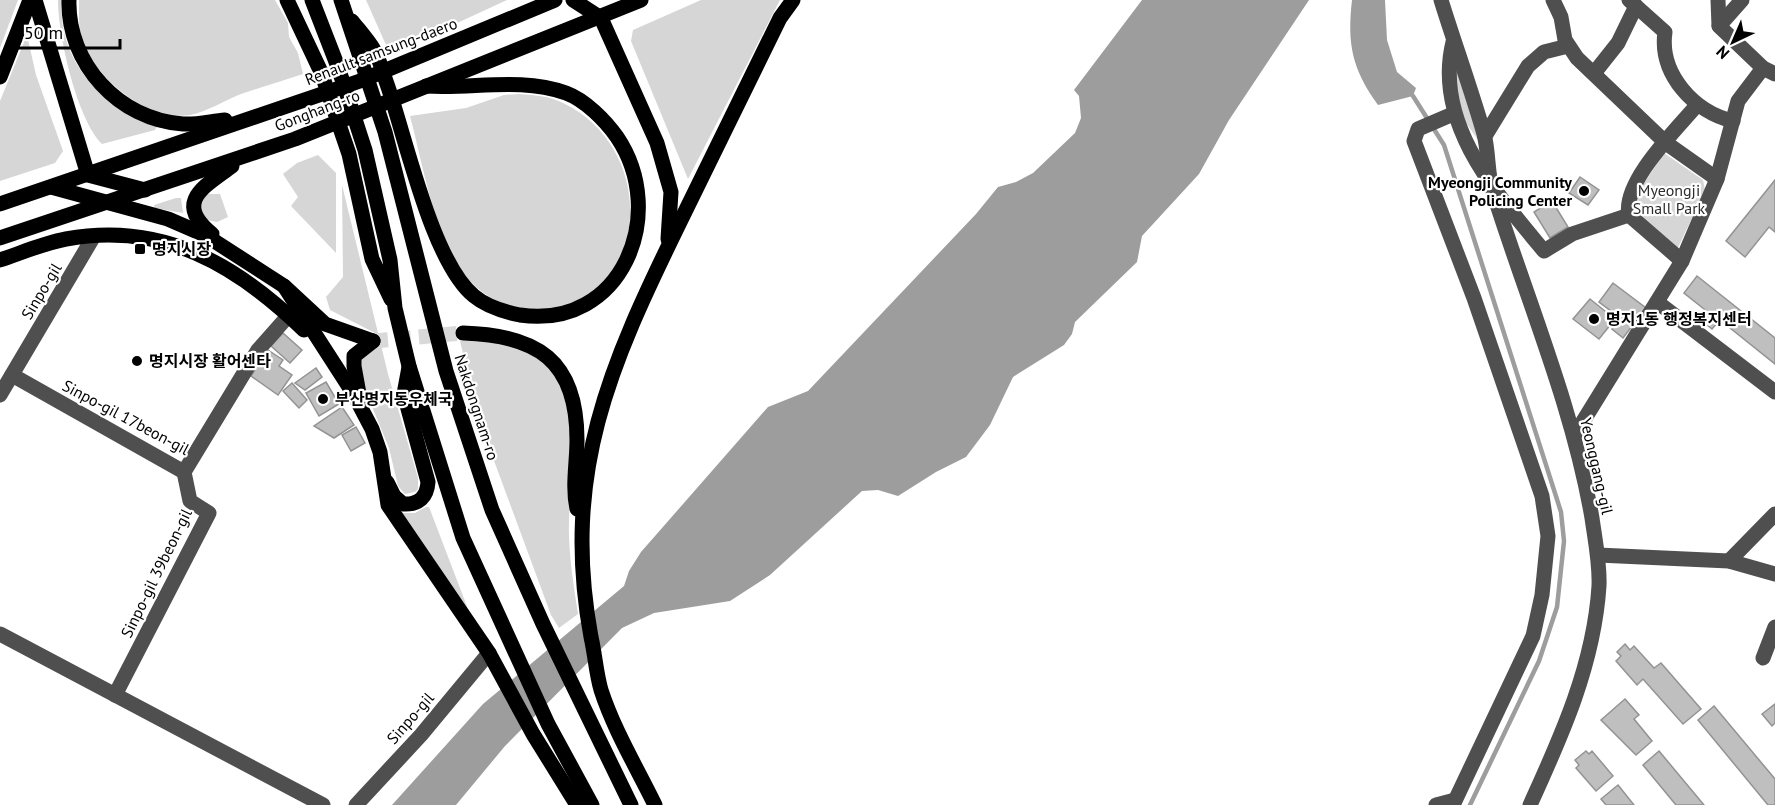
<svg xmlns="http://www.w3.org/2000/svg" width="1775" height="805" font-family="'PT Sans','Noto Sans KR',sans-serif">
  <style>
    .green { fill: #d6d6d6 }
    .water { fill: #9d9d9d }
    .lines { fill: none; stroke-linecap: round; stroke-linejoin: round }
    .stream { stroke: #9d9d9d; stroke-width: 4.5 }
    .building { fill: #bfbfbf; stroke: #939393; stroke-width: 1.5 }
    .major-tunnel { stroke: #d9d9d9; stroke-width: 15; stroke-dasharray: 15 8; stroke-linecap: butt }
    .minor { stroke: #4f4f4f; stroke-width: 15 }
    .major { stroke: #000; stroke-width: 15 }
    .poi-dot { fill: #000; stroke: #fff; stroke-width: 2 }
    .labels { text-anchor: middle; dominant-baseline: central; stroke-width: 4.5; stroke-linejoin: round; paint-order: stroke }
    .street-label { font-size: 16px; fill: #000; stroke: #fff }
    .poi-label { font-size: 16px; font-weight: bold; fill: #000; stroke: #fff; text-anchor: start }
    .park-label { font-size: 16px; fill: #2d2d2d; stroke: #fff }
  </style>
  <rect width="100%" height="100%" fill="#fff"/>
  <g class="green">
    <path d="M0 0H18L0 48Z"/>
    <path d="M58 0H62C57 60 103 110 157 126L155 130 102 144C77 119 58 36 58 0Z"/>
    <path d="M79 0H275L288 23 289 37 298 53 303 74C282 81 262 87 241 94 225 100 207 112 190 115 149 122 99 81 84 45 78 31 79 16 79 0Z"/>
    <path d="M366 0H507L390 54Z"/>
    <path d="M701 0H780L688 179 631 41 633 30Z"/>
    <path d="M27 35 36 75 63 151 55 163 0 181V101Z"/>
    <path d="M1455 66 1478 138V140L1459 113Z"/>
    <path d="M519 94C533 95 550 96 563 103 664 151 650 314 529 309 501 307 477 293 461 270 434 233 422 161 410 116L466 108 504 95Z"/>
    <path d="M1664 153 1703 180 1705 190 1677 250 1635 210 1637 194Z"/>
    <path d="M318 155 336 173V253L291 206 298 197 283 174 297 163Z"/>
    <path d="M342 185 388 374 418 478V489L415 492 405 494 398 486 389 448 357 370V362L378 344 375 333 330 310 326 297 343 277Z"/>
    <path d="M206 194H220L228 217 217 222 207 220C201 210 197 204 206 194Z"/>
    <path d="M176 198H181L183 213 155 208 154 205Z"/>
    <path d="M460 341C482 341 507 340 527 351 589 382 567 481 569 537 570 563 574 588 578 614L559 628 551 615 479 420Z"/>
    <path d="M426 507H429L468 609 402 513H415Z"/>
  </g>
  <g class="water">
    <path d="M1142 0H1309L1229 120 1199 174 1142 236 1137 262 1075 322 1072 334 1064 345 1013 377 990 425 966 457 936 472 898 496 878 490 862 491 770 575 730 601 654 613 622 628 505 746 456 805H392L483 704 624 586 629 571 641 552 768 407 808 391 976 214 998 187 1016 182 1033 173 1075 133 1081 118 1079 96 1074 90Z"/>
    <path d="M1352 0H1385L1387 40 1397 72 1416 88 1413 96 1378 105C1352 69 1347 44 1352 0Z"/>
  </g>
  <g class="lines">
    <path class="stream" d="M1413 96 1444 145 1561 512 1564 541 1557 607 1539 661 1470 805"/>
  </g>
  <g class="building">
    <path d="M1580 177 1599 190 1588 205 1569 193Z"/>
    <path d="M1775 180V232L1769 227 1745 257 1726 241Z"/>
    <path d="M1552 201 1568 227 1550 238 1534 212Z"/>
    <path d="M1697 276 1775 338V364L1720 320 1712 329 1702 321 1709 313 1684 293Z"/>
    <path d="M1613 283 1646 308 1623 338 1612 329 1620 318 1599 302Z"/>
    <path d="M1590 299 1615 319 1599 339 1573 319Z"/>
    <path d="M283 333 302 350 290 363 271 346Z"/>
    <path d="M268 350 283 360 279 366 292 375 278 395 251 376Z"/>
    <path d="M316 368 322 377 305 390 295 383Z"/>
    <path d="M326 382 339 404 319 416 306 393Z"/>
    <path d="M292 383 307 400 299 408 283 391Z"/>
    <path d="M342 407 354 425 334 438 314 426Z"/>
    <path d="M356 427 365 443 351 451 342 435Z"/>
    <path d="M1625 644 1630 650 1634 646 1654 668 1661 663 1701 709 1683 724 1643 679 1637 685 1616 661 1621 656 1617 652Z"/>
    <path d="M1625 699 1639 715 1634 719 1652 741 1636 755 1601 720Z"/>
    <path d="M1775 704V723L1772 726 1762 714Z"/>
    <path d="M1714 706 1775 779V805H1768L1698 720Z"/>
    <path d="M1586 751 1589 754 1592 751 1613 776 1596 791 1576 768 1579 765 1575 760Z"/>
    <path d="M1659 751 1704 805H1676L1643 765Z"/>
    <path d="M1618 785 1634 805H1606L1601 799Z"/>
  </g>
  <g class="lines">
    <path class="major-tunnel" d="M373 341 463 333"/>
    <g class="minor">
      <path d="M1441 0C1455 45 1471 89 1484 134 1489 153 1487 174 1493 192 1527 300 1573 407 1592 518 1595 540 1600 563 1599 586 1594 664 1562 735 1530 805"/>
      <path d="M1553 0 1561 17 1565 40 1577 58 1666 143 1717 179"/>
      <path d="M1629 0 1665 32C1659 74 1694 112 1733 121"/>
      <path d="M1718 0 1719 26 1763 68 1775 74"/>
      <path d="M1719 26 1742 0"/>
      <path d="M1453 42C1433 123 1496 193 1544 251L1572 234 1629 215"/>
      <path d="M1595 72 1618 43 1636 6"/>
      <path d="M1485 136 1528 66 1544 52 1568 46"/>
      <path d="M1682 261 1629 215C1622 182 1676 130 1697 105"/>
      <path d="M1657 302 1775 392"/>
      <path d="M12 375 184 472 258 350 289 315"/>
      <path d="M0 395 94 236"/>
      <path d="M1574 436 1682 261 1717 179 1738 101 1763 68"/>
      <path d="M1598 555 1729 561 1775 574"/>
      <path d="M1729 561 1775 514"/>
      <path d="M0 634 323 805"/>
      <path d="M1763 658 1775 627"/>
      <path d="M115 695 209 513 190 501 184 472"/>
      <path d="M356 805 421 735 489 653"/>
      <path d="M1436 805 1455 800"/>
      <path d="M1453 805 1533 636 1542 595 1548 536 1542 496 1474 298 1414 141 1418 129 1453 114"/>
    </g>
    <g class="major">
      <path d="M35 0 88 175 145 190"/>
      <path d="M69 0C67 63 119 120 183 124 196 125 212 121 225 120"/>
      <path d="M287 0 321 72 349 154 372 259 391 299"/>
      <path d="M312 0 338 67 365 150 390 260 395 308 409 366 463 538 548 724 592 805"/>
      <path d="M341 0 385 132 446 371 492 510 543 624 631 805"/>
      <path d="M573 0 601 18 657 143 671 192 668 239"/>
      <path d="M352 21C359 30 368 40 374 50 380 60 383 73 387 84 406 138 432 262 474 296 486 306 505 312 520 315 622 330 669 214 617 137 605 120 585 100 566 93 520 77 474 89 426 86"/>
      <path d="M0 77 30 0"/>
      <path d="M51 187 168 219 205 235 284 286 325 324 373 341"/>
      <path d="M0 204 360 81 555 0"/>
      <path d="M212 234C173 202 204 187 232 166"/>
      <path d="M0 238 295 139 641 0"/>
      <path d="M0 260C21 253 44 243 66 239 163 221 237 265 304 330"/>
      <path d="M284 286 353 393 372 429 380 452 388 505 489 653 533 734 577 805"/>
      <path d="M463 333C537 335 577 360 577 440 577 463 572 486 577 509"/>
      <path d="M360 399 354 366V356L373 341"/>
      <path d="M387 482 394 496 403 504C419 505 427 497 428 482L404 394 409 367"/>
      <path d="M655 805C637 768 614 730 601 690 596 673 595 654 591 637 561 473 610 365 680 222 713 154 747 86 780 18L793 0"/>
    </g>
  </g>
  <g class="poi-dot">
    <circle cx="1584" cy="191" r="6"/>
    <rect x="134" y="243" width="12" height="12" rx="3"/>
    <circle cx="1594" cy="319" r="6"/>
    <circle cx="137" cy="361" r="6"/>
    <circle cx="323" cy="399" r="6"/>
  </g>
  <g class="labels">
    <g class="street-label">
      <text transform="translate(381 51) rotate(-21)">Renault samsung-daero</text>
      <text transform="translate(317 110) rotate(-21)">Gonghang-ro</text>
      <text transform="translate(41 291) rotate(-59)">Sinpo-gil</text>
      <text transform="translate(477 407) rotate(72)">Nakdongnam-ro</text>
      <text transform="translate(126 417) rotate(28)">Sinpo-gil 17beon-gil</text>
      <text transform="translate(1597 466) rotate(77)">Yeonggang-gil</text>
      <text transform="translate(156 573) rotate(-64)">Sinpo-gil 39beon-gil</text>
      <text transform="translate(410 718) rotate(-49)">Sinpo-gil</text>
    </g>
    <g class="poi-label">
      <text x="1572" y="182" text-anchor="end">Myeongji Community<tspan x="1572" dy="18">Policing Center</tspan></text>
      <text x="152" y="249">명지시장</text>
      <text x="1606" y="319">명지1동 행정복지센터</text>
      <text x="149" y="361">명지시장 활어센타</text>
      <text x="335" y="399">부산명지동우체국</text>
    </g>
    <g class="park-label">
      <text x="1669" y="190">Myeongji<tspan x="1669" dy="18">Small Park</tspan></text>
    </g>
  </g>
  <g transform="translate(1733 42) rotate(224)" stroke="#ffffff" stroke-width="4.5" paint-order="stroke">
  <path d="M0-4.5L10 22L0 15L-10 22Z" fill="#000000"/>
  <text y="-9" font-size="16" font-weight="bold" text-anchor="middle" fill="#000000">N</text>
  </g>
  <path d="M15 39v9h105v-9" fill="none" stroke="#000000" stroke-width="3"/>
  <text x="24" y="39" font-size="18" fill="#000000" stroke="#ffffff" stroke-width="4.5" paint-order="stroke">50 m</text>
</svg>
